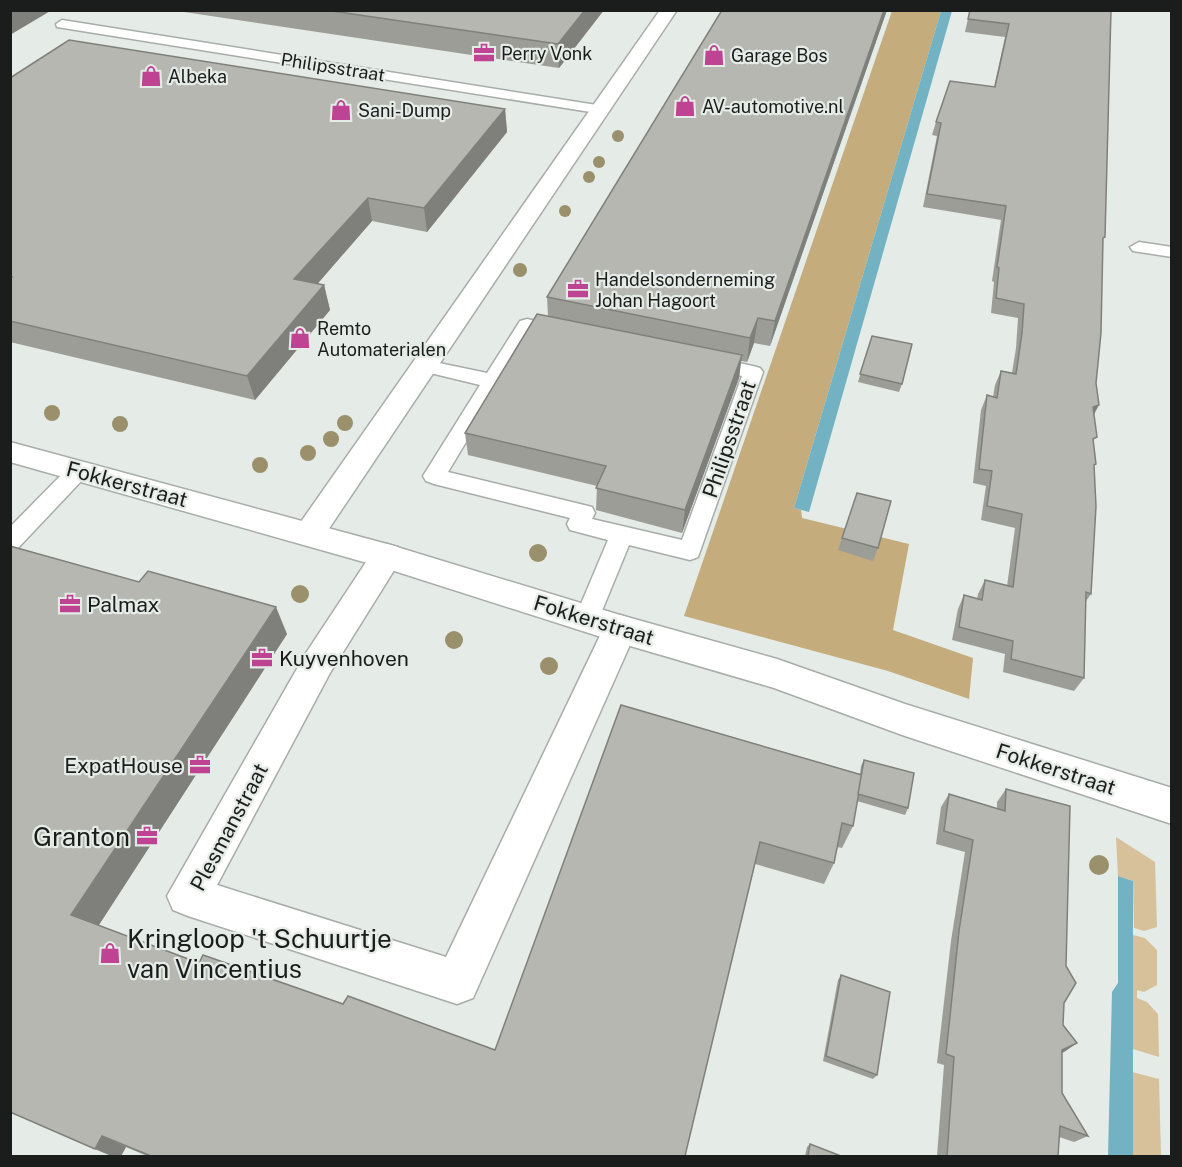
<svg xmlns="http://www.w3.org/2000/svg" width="1182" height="1167" font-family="'Public Sans',sans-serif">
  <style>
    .green { fill: #d6c19a }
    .forest { fill: #c5ac7d }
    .water { fill: #72b2c2 }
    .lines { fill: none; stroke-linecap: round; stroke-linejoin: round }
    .lane-casing { stroke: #a7ada8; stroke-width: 3 }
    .street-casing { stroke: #a7ada8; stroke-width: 3 }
    .secondary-casing { stroke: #a7ada8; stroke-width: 3 }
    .lane { fill: #fff; fill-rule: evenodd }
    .street { fill: #fff; fill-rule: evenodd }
    .secondary { fill: #fff; fill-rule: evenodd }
    .tree { fill: #9b906c }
    .wall { fill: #9c9d97 }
    .shaded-wall { fill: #7f807b }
    .building { fill: #b5b7b0; stroke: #7f807b; stroke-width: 1.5 }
    .labels { text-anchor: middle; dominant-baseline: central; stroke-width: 4.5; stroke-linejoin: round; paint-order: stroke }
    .far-poi-label { font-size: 18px; fill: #1b1d1c; stroke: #e5ebe6; text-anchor: start }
    .far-street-label { font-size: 18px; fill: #1b1d1c; stroke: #e5ebe6 }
    .street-label { font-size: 21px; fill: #1b1d1c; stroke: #e5ebe6 }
    .poi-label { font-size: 21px; fill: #1b1d1c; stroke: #e5ebe6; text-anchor: start }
    .near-poi-label { font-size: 26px; fill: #1b1d1c; stroke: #e5ebe6; text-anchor: end }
  </style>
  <rect width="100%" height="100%" fill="#e5ebe6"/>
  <g class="green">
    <path d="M1116 837 1155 862 1157 927 1144 931 1134 928 1133 881 1118 876Z"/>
    <path d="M1133 935 1145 938 1157 950V985L1144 992 1137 990V998L1147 1002 1158 1014 1159 1057 1133 1049Z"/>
    <path d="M1132 1072 1159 1079 1161 1156H1133Z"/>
  </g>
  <path class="forest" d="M892 11H941L794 508 801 510 802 518 909 544 893 630 973 658 969 699 888 671 684 616Z"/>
  <g class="water">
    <path d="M941 11H952L809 512 794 508Z"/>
    <path d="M1118 876 1133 881V1156H1108L1112 992 1118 983Z"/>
  </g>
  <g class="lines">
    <defs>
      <g id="lane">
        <path d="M62 20 603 106 610 110 603 114 57 27 56 24Z"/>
        <path d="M1139 242 1172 247V257L1133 251 1130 247Z"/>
        <path d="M527 319 753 366 760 368 763 372 698 557 690 560 629 545 599 618 596 625 587 628 578 625 575 618 608 540 570 530 567 524 570 518 434 484 426 481 423 476 480 385 418 370 415 366 418 362 425 360 487 373 520 321ZM532 332 742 376 682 540 592 519 595 513 592 507 584 505 448 472Z"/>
        <path d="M79 462 87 465 90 470 87 475 18 548 10 551V527L71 465Z"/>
      </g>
      <g id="street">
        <path d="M660 10H677L320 542 309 546 298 542 293 534 298 526Z"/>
        <path d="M387 544 398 547 403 556 330 673 217 885 446 957 608 619 620 615 632 619 637 629 473 998 457 1004 188 916 173 910 167 896 306 653 376 547Z"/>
      </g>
      <path id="secondary" d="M10 442 387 544 620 615 777 659 905 704 1172 788V824L905 736 774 688 620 643 385 568 10 462Z"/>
    </defs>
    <use href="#lane" class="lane-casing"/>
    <use href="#street" class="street-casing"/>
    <use href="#secondary" class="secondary-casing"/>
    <use href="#lane" class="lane"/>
    <use href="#street" class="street"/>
    <use href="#secondary" class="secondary"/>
  </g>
  <g class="tree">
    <circle cx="618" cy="136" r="6"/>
    <circle cx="599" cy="162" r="6"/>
    <circle cx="589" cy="177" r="6"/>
    <circle cx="565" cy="211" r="6"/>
    <circle cx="520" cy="270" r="7"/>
    <circle cx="52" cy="413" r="8"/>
    <circle cx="345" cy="423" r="8"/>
    <circle cx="120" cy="424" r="8"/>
    <circle cx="331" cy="439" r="8"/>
    <circle cx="308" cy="453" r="8"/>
    <circle cx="260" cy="465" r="8"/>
    <circle cx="538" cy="553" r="9"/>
    <circle cx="300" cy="594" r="9"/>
    <circle cx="454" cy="640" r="9"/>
    <circle cx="549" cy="666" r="9"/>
    <circle cx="1099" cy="865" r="10"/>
  </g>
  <g class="wall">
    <path d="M171 10H604L559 68Z"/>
    <path d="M887 10 770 346 754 343 747 362 741 361 739 378 682 533 596 510 597 486 468 455 465 433 548 316 547 297Z"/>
    <path d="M970 10H1111L1102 243 1094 414V468L1091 594 1086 601 1084 678 1074 691 1003 672 1005 654 952 640 958 609 964 595 977 599 978 594 985 580 1007 586 1015 528 981 520 986 486 973 483 981 410 987 395 993 397 995 385 1001 371 1012 373 1016 348 1018 318 991 313 994 282 992 281 1001 220 923 207 937 136 932 135 936 122 994 87 1005 37 965 32Z"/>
    <path d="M10 78 505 109 507 132 427 232 372 221 317 284 324 285 330 310 255 400 10 342Z"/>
    <path d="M872 336 902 384 899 392 858 382Z"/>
    <path d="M857 493 878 548 873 561 838 550Z"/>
    <path d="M10 546 287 634 99 925 199 963 343 1004 495 1050 621 705 860 774 861 766 864 760 908 808 905 815 857 801 853 826 842 848 837 847 834 863 824 884 755 864 685 1156H147L126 1147 121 1156H111L10 1112Z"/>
    <path d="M1006 789 1064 1003 1063 1025 1077 1043 1062 1053V1093L1088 1136 1074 1142 1059 1137 1058 1156H933L935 1155 937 1156 944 1065 937 1063 951 941 965 852 936 844 941 807 949 794 997 808V802Z"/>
    <path d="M841 975 877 1075 873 1079 823 1061 838 980Z"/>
    <path d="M810 1144 841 1156H805L807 1147Z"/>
  </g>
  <g class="shaded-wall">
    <path d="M10 10H52L10 35Z"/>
    <path d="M585 10H604L559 68 558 44Z"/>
    <path d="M884 10H887L770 346 775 321Z"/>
    <path d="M505 109 507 132 427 232 424 208Z"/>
    <path d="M368 198 372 221 300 304 294 279Z"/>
    <path d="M324 285 330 310 255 400 247 376Z"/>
    <path d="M758 318 754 343 747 362 750 338Z"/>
    <path d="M742 355 739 378 682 533 685 510Z"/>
    <path d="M1099 405 1091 420 1093 407Z"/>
    <path d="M276 607 287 634 93 934 71 915Z"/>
    <path d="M1077 1043 1064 1052 1050 1058 1062 1050Z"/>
    <path d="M102 1136 126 1147 121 1156H112L95 1149Z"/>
  </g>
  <g class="building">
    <path d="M325 10H585L558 44Z"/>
    <path d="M722 10H884L775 321 758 318 750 338 547 297Z"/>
    <path d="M970 10H1111L1105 237 1103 238 1101 333 1096 383 1099 405 1093 407 1097 437 1093 439 1096 464 1094 465 1096 506 1091 594 1086 592 1084 678 1011 659 1013 641 959 627 964 595 982 600 985 580 1013 587 1022 514 987 506 992 471 979 469 987 395 997 398 1001 371 1016 374 1022 333 1024 304 996 298 999 268 997 267 1006 206 927 194 941 123 936 122 950 81 995 87 1009 24 968 19Z"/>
    <path d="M69 40 505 109 424 208 368 198 294 279 324 285 247 376 10 321V278L12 277 10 276V78Z"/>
    <path d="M537 314 742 355 685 510 596 488 606 466 465 433Z"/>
    <path d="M872 336 912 344 902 384 860 374Z"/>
    <path d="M857 493 891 501 878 548 842 538Z"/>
    <path d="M10 546 139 582 148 571 276 607 71 915 199 963 203 955 343 1004 348 996 495 1050 621 705 862 775 853 826 842 823 834 863 760 842 685 1156H151L102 1136 95 1149 10 1112Z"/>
    <path d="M864 760 914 773 908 808 858 794Z"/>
    <path d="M1006 789 1070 806 1066 966 1076 983 1064 1003 1063 1025 1077 1043 1062 1050V1093L1088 1136 1060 1126 1058 1156H947L954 1057 946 1054 959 931 973 840 944 831 949 794 1005 811Z"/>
    <path d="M841 975 890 992 877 1075 826 1056Z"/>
    <path d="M810 1144 841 1156H808Z"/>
  </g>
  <defs>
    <symbol id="office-bare" viewBox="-9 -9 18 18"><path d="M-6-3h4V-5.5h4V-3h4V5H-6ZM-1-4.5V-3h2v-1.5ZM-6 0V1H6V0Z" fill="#be4393" stroke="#e5ebe6" stroke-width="2.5" paint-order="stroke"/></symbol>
    <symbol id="shop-bare" viewBox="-9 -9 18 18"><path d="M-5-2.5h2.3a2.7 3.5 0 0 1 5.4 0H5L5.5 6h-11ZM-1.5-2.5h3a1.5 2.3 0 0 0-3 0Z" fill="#be4393" stroke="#e5ebe6" stroke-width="2.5" paint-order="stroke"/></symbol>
  </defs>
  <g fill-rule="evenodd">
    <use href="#office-bare" x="469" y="38" width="30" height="30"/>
    <use href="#shop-bare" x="699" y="40" width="30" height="30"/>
    <use href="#shop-bare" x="136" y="61" width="30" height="30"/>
    <use href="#shop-bare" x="670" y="91" width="30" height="30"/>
    <use href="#shop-bare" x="326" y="95" width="30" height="30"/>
    <use href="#office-bare" x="563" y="274" width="30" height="30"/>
    <use href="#shop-bare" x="285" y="323" width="30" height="30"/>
    <use href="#office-bare" x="55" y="589" width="30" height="30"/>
    <use href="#office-bare" x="247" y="643" width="30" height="30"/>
    <use href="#office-bare" x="185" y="750" width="30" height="30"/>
    <use href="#office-bare" x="132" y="821" width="30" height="30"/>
    <use href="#shop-bare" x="95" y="938" width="30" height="30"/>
  </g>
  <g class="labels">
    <g class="far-poi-label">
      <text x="501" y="53">Perry Vonk</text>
      <text x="731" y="55">Garage Bos</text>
      <text x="168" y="76">Albeka</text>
      <text x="702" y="106">AV-automotive.nl</text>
      <text x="358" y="110">Sani-Dump</text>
      <text x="595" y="279">Handelsonderneming<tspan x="595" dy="21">Johan Hagoort</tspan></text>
      <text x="317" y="328">Remto<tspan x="317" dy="21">Automaterialen</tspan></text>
    </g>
    <g class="far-street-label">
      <text transform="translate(333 67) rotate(9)">Philipsstraat</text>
    </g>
    <g class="street-label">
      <text transform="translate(729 439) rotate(-71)">Philipsstraat</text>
      <text transform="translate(127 484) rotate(15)">Fokkerstraat</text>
      <text transform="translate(594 620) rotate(17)">Fokkerstraat</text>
      <text transform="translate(1056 769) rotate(18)">Fokkerstraat</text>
      <text transform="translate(229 827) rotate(-62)">Plesmanstraat</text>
    </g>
    <g class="poi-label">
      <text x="87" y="604">Palmax</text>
      <text x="279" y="658">Kuyvenhoven</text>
      <text x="183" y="765" text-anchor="end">ExpatHouse</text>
    </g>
    <g class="near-poi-label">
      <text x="130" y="836">Granton</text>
      <text x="127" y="938" text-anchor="start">Kringloop 't Schuurtje<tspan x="127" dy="30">van Vincentius</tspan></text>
    </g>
  </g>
  <rect width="1182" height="1167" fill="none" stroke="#1b1d1c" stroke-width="24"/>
</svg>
